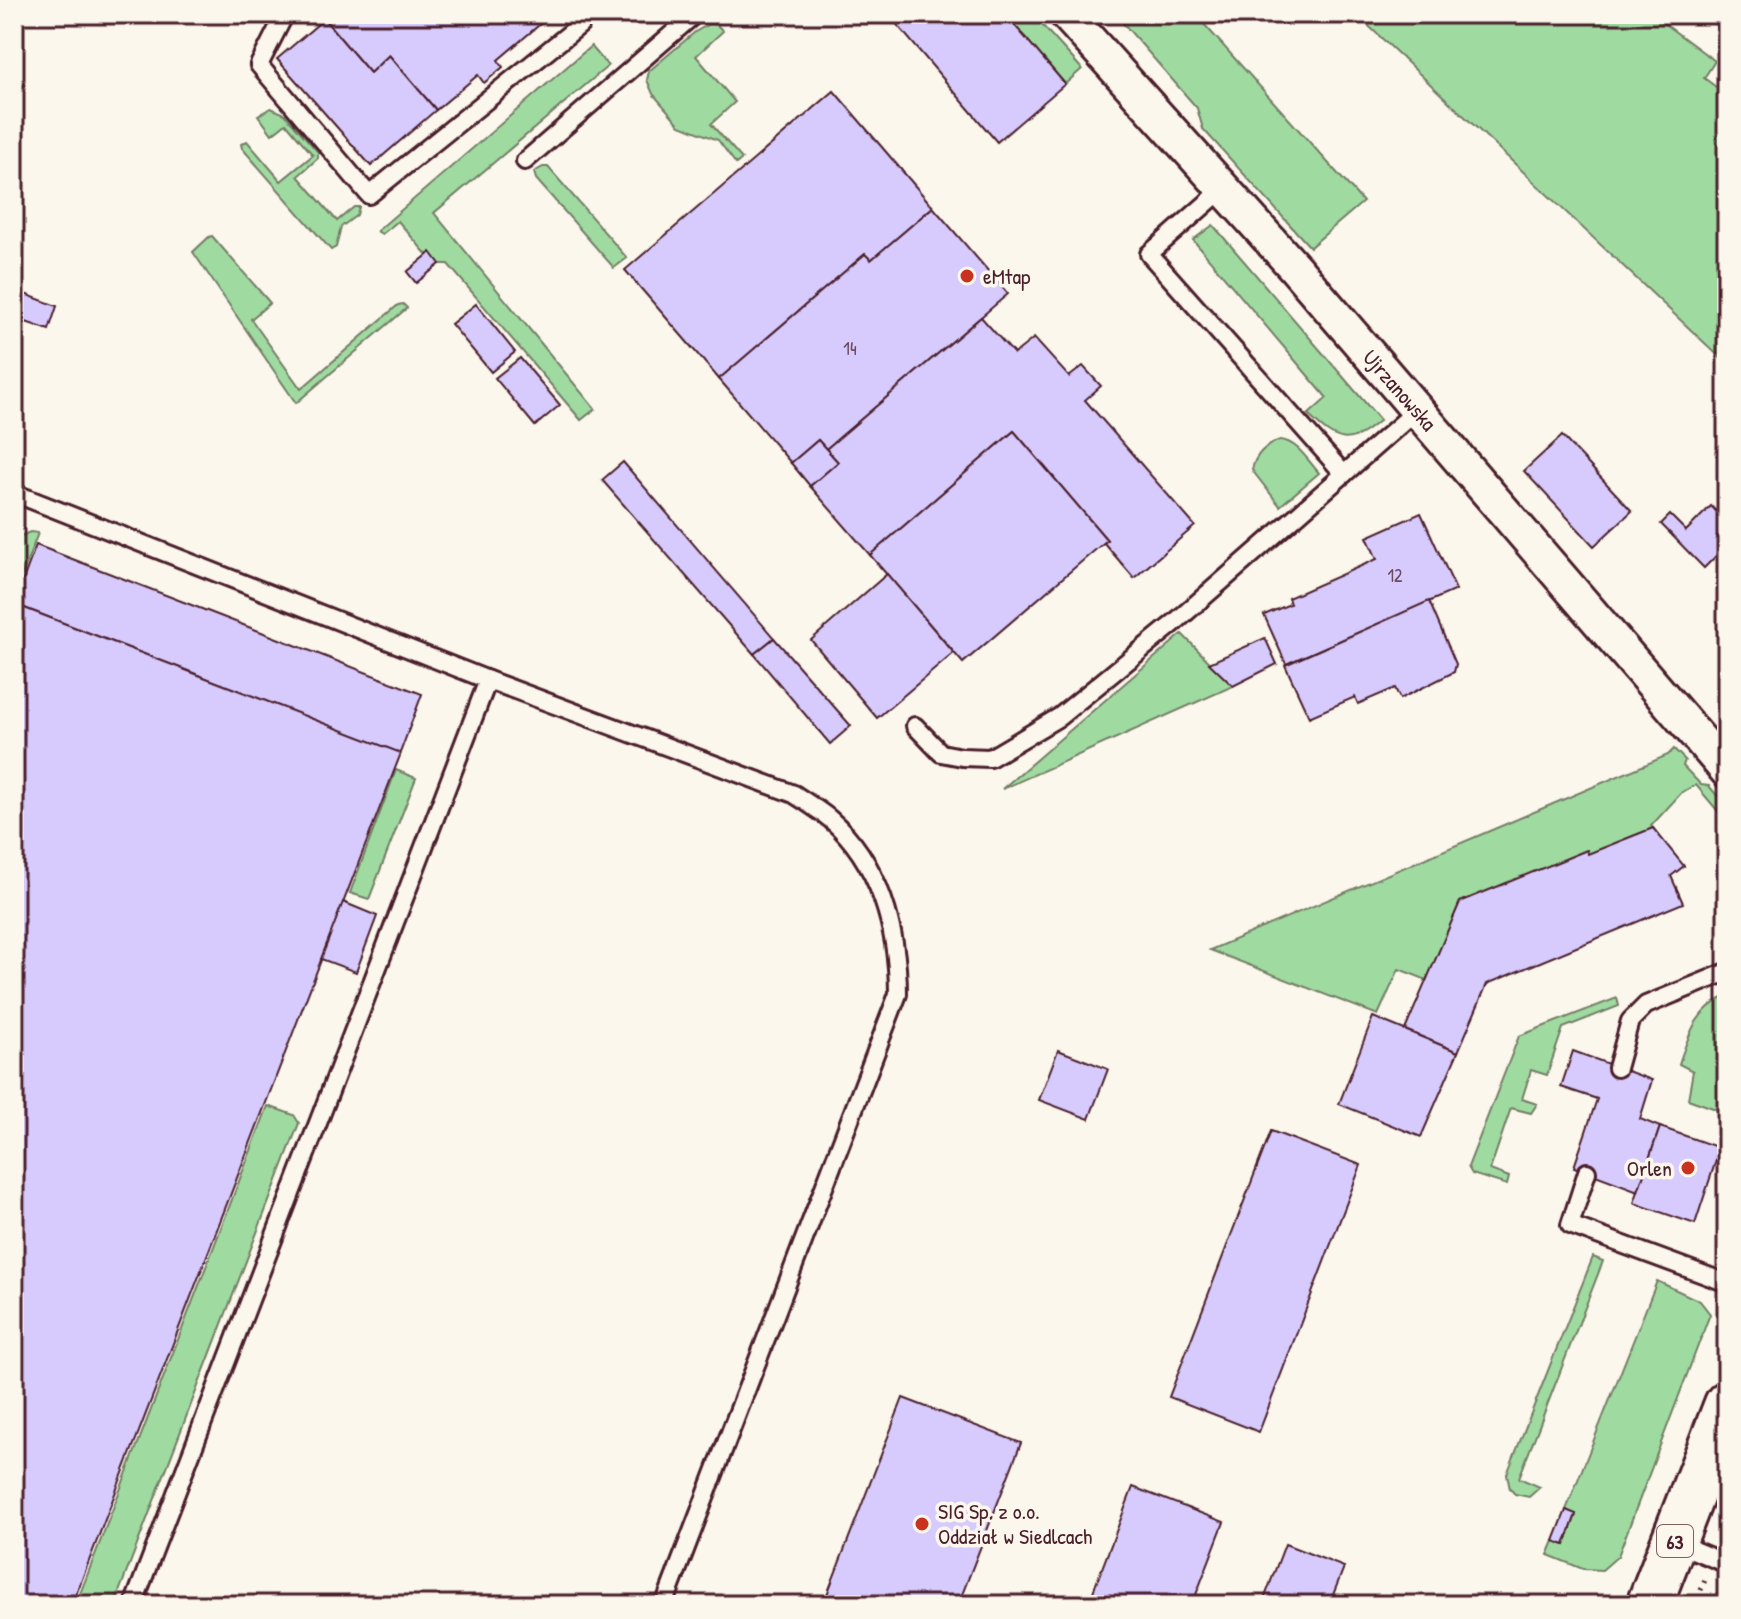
<svg xmlns="http://www.w3.org/2000/svg" width="1741" height="1619" font-family="'Patrick Hand',sans-serif">
  <style>
    .green { fill: #9fdba1; stroke: #747d66; stroke-width: 2 }
    .building { fill: #d7cbfe; stroke: #4a1f2b; stroke-width: 2 }
    .lines { fill: none; stroke-linecap: round; stroke-linejoin: round }
    .service-casing { stroke: #4a1f2b; stroke-width: 22 }
    .minor-casing { stroke: #4a1f2b; stroke-width: 38 }
    .primary-casing { stroke: #4a1f2b; stroke-width: 50 }
    .path { stroke: #4a1f2b; stroke-width: 5; stroke-dasharray: 2 6; stroke-linecap: butt }
    .service { stroke: #fbf7ec; stroke-width: 16 }
    .minor { stroke: #fbf7ec; stroke-width: 32 }
    .primary { stroke: #fbf7ec; stroke-width: 44 }
    .poi-dot { fill: #c8321e; stroke: #fbf7ec; stroke-width: 3 }
    .labels { text-anchor: middle; dominant-baseline: central; stroke-width: 7; stroke-linejoin: round; paint-order: stroke }
    .number-label { font-size: 18px; fill: #6d4a60 }
    .shield { fill: #fbf7ec; stroke: #7f6065; stroke-width: 2 }
    .shield-label { font-size: 20px; font-weight: bold; fill: #4a1f2b }
    .poi-label { font-size: 22px; fill: #4a1f2b; stroke: #fbf7ec; text-anchor: start }
    .street-label { font-size: 22px; fill: #4a1f2b; stroke: #fbf7ec }
  </style>
  <rect width="100%" height="100%" fill="#fbf7ec"/>
  <filter id="ink" filterUnits="userSpaceOnUse"><feTurbulence type="fractalNoise" baseFrequency=".0125" numOctaves="2"/><feDisplacementMap in="SourceGraphic" scale="16" xChannelSelector="R" yChannelSelector="G"/><feConvolveMatrix kernelMatrix="1 2 1 2 8 2 1 2 1" color-interpolation-filters="sRGB"/></filter>
  <g filter="url(#ink)">
    <g class="green">
      <path d="M1005 14H1032L1082 69 1065 84Z"/>
      <path d="M1115 14H1195L1363 202 1310 247 1203 129 1197 108Z"/>
      <path d="M1356 14H1651L1715 61 1704 78 1727 95V364Z"/>
      <path d="M709 24 717 25 723 31 696 56 735 102 711 124 742 159 736 164 718 140 680 125 653 94 647 80 649 71 695 32Z"/>
      <path d="M591 46 608 66 434 213 595 409 581 420 448 264H440L431 253 427 255 398 221 382 234 377 231Z"/>
      <path d="M271 108 285 114 318 152V158L298 176 337 221 354 207H359L357 215 341 227 336 247 331 250 242 148 241 144 247 141 281 181 313 155 286 123 272 134 258 115Z"/>
      <path d="M543 167H548L627 258 614 268 536 179 534 172Z"/>
      <path d="M1213 225 1380 420C1348 448 1338 443 1308 415L1327 398 1193 240Z"/>
      <path d="M212 236 270 303 251 319 301 389 398 305 403 304 407 308 296 403 193 252 209 237Z"/>
      <path d="M1280 440C1297 441 1308 461 1319 473L1280 506 1252 470C1255 455 1266 445 1280 440Z"/>
      <path d="M30 532 38 533 14 596V539Z"/>
      <path d="M1182 634 1233 686 1002 789Z"/>
      <path d="M1674 749 1685 760 1683 766 1701 785 1709 786 1727 807V822L1696 785 1682 792 1651 826 1653 828 1588 854 1586 850 1460 902 1427 980 1399 969 1378 1015 1210 950 1668 755Z"/>
      <path d="M396 770 416 778 369 899 350 893Z"/>
      <path d="M1727 996V1113L1688 1099 1693 1071 1679 1064C1689 1034 1696 1009 1727 996Z"/>
      <path d="M1617 998 1619 1006 1563 1028 1547 1075 1531 1070 1522 1099 1537 1104 1531 1113 1511 1108 1490 1170 1509 1177 1507 1185 1472 1174 1468 1167 1519 1036Z"/>
      <path d="M268 1106 294 1115 299 1123 114 1605H106L80 1594Z"/>
      <path d="M1593 1257 1603 1261 1519 1478 1540 1487 1529 1497 1515 1494 1510 1489 1507 1474Z"/>
      <path d="M1657 1281 1700 1301 1710 1314 1618 1556 1602 1570 1583 1569 1548 1555 1554 1541 1565 1545 1576 1515 1566 1510Z"/>
    </g>
    <g class="building">
      <path d="M330 14H552L498 60 503 67 484 83 478 75 436 110 389 55 370 73 324 19Z"/>
      <path d="M888 14H1005L1065 84 997 142Z"/>
      <path d="M324 19 370 73 389 55 436 110 371 166 277 59Z"/>
      <path d="M834 91 933 207 871 260 865 254 719 379 625 270Z"/>
      <path d="M933 207 1008 294 826 449 818 440 791 463 719 379 865 254 871 260Z"/>
      <path d="M431 252 440 264 416 283 407 272Z"/>
      <path d="M14 290 57 306 49 330 14 318Z"/>
      <path d="M476 304 515 352 491 372 451 324Z"/>
      <path d="M981 317 1014 354 1034 338 1069 377 1083 366 1101 386 1085 400 1195 526 1134 578 1104 543 1107 540 1014 431 870 555 810 486 838 462 826 449Z"/>
      <path d="M520 358 560 405 535 426 495 378Z"/>
      <path d="M1014 431 1107 540 963 663 870 555Z"/>
      <path d="M1562 436 1632 511 1594 546 1524 471Z"/>
      <path d="M818 440 838 462 810 486 791 463Z"/>
      <path d="M623 462 774 638 754 654 602 480Z"/>
      <path d="M1711 506 1727 522V545L1704 568 1661 524 1670 515 1686 531Z"/>
      <path d="M1421 513 1456 590 1286 664 1264 615 1290 604 1288 598 1377 559 1367 537Z"/>
      <path d="M36 545 422 694 400 753 14 604Z"/>
      <path d="M887 574 954 653 877 718 811 640Z"/>
      <path d="M1429 601 1456 664 1454 672 1400 699 1395 688 1358 704 1355 697 1309 717 1285 665Z"/>
      <path d="M14 604 401 753 72 1605H14Z"/>
      <path d="M774 638 851 726 830 744 754 654Z"/>
      <path d="M1265 638 1277 664 1233 686 1209 663Z"/>
      <path d="M1653 828 1684 866 1671 876 1683 903 1487 984 1458 1052 1405 1030 1460 902 1587 850 1588 854Z"/>
      <path d="M343 902 377 916 356 972 321 959Z"/>
      <path d="M1373 1017 1458 1052 1421 1137 1339 1104Z"/>
      <path d="M1058 1050 1108 1069 1089 1119 1039 1100Z"/>
      <path d="M1573 1051 1652 1080 1640 1119 1660 1127 1638 1191 1574 1167 1597 1099 1561 1087Z"/>
      <path d="M1660 1127 1720 1148 1695 1224 1634 1203Z"/>
      <path d="M1271 1131 1361 1165 1259 1432 1169 1397Z"/>
      <path d="M903 1398 1021 1443 958 1605H823Z"/>
      <path d="M1133 1487 1224 1522 1192 1605H1088Z"/>
      <path d="M1566 1510 1576 1514 1565 1545 1554 1541Z"/>
      <path d="M1285 1544 1344 1567 1329 1605H1262Z"/>
    </g>
    <g class="lines">
      <defs>
        <g id="service">
          <path d="M285 14 259 65 369 195 580 25 578 14"/>
          <path d="M525 161 695 14"/>
          <path d="M1224 188 1149 254 1344 474"/>
          <path d="M14 493 488 680 794 794C806 802 819 810 830 819 880 862 898 931 898 994L664 1605"/>
          <path d="M915 726 941 753 962 757 990 758 1059 717 1173 624 1417 410"/>
          <path d="M1617 1068 1630 1021 1646 1005 1727 972"/>
          <path d="M1587 1172 1570 1225 1727 1283"/>
          <path d="M1674 1542 1727 1564"/>
          <path d="M133 1605 488 680"/>
        </g>
        <path id="minor" d="M1066 14 1295 268 1727 771"/>
        <path id="primary" d="M1649 1605 1727 1404"/>
      </defs>
      <use href="#service" class="service-casing"/>
      <use href="#minor" class="minor-casing"/>
      <use href="#primary" class="primary-casing"/>
      <path class="path" d="M1695 1605 1705 1580"/>
      <use href="#service" class="service"/>
      <use href="#minor" class="minor"/>
      <use href="#primary" class="primary"/>
    </g>
  </g>
  <g class="poi-dot">
    <circle cx="967" cy="276" r="8"/>
    <circle cx="1688" cy="1168" r="8"/>
    <circle cx="922" cy="1524" r="8"/>
  </g>
  <g class="labels">
    <g class="number-label">
      <text x="850" y="348">14</text>
      <text x="1395" y="575">12</text>
    </g>
    <rect class="shield" x="1657" y="1525" width="36" height="32" rx="6"/>
    <g class="shield-label">
      <text x="1675" y="1541">63</text>
    </g>
    <g class="poi-label">
      <text x="983" y="276">eMtap</text>
      <text x="1672" y="1168" text-anchor="end">Orlen</text>
      <text x="938" y="1511">SIG Sp. z o.o.<tspan x="938" dy="25">Oddział w Siedlcach</tspan></text>
    </g>
    <g class="street-label">
      <text transform="translate(1400 390) rotate(49)">Ujrzanowska</text>
    </g>
  </g>
  <rect width="1741" height="1619" fill="none" stroke="#fbf7ec" stroke-width="48"/>
  <rect x="24" y="24" width="1693" height="1571" fill="none" stroke="#4a1f2b" stroke-width="3" filter="url(#ink)"/>
</svg>
